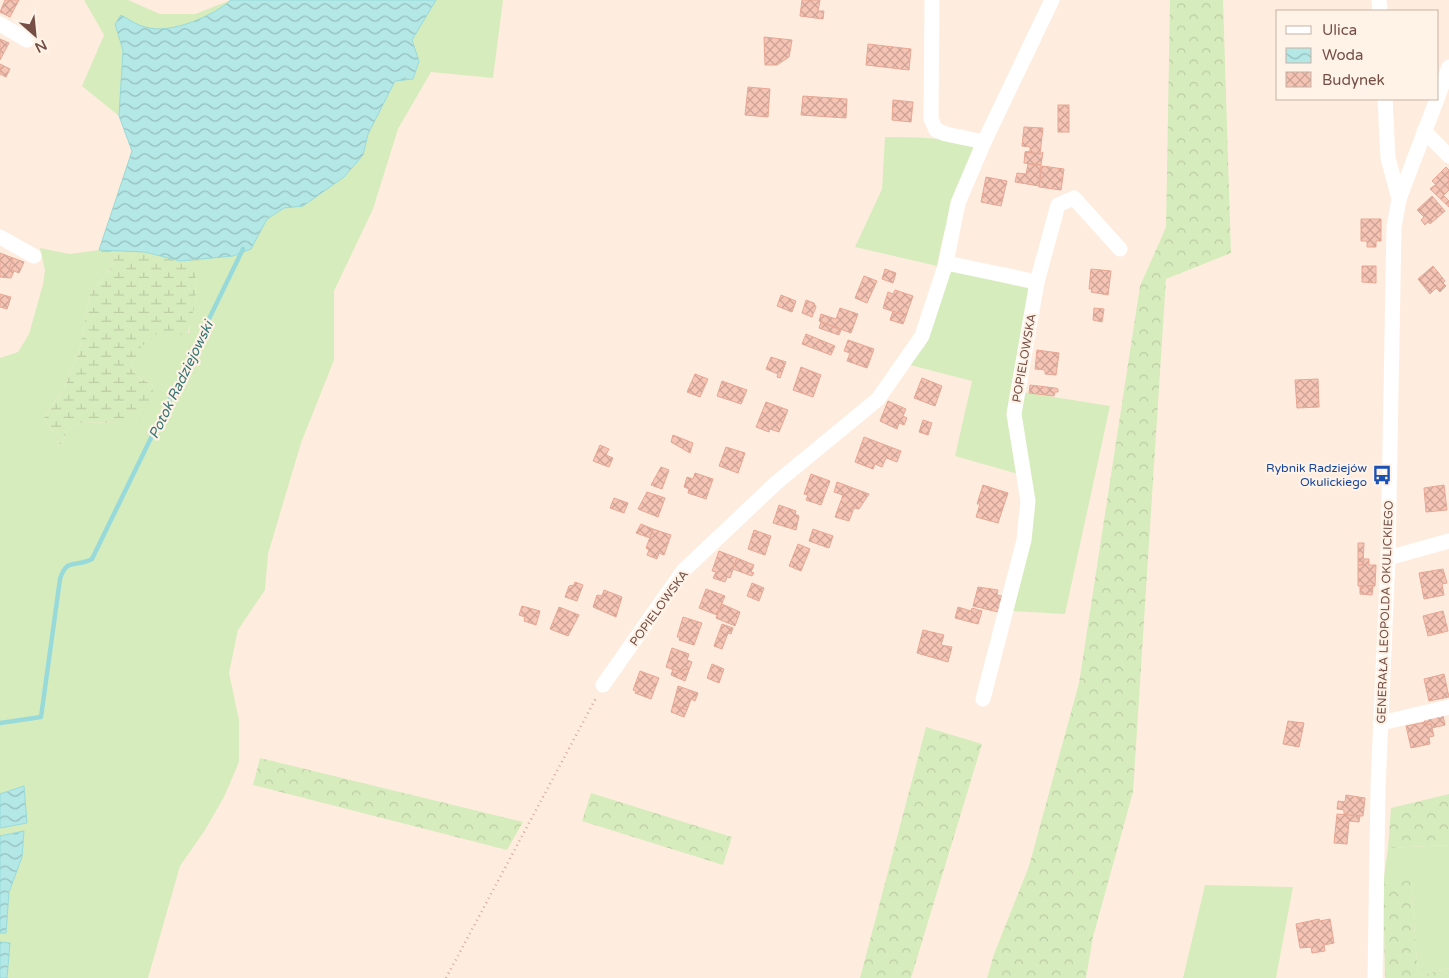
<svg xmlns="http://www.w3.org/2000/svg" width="1449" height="978" font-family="'Varela Round',sans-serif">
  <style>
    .grass { fill: #d7ecbd; fill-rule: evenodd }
    .forest { fill: url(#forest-crowns) }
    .wetland { fill: url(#wetland-marsh) }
    .water { fill: url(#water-waves); stroke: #98dada }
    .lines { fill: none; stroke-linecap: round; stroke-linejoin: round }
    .stream { stroke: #98dada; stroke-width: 4.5 }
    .building { fill: url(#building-cross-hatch); stroke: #e8a794 }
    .path { stroke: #d9a799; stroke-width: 2.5; stroke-dasharray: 1 4; stroke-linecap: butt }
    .minor { stroke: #fff; stroke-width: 15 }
    .labels { text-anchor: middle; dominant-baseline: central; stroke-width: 4.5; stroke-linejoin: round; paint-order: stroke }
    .street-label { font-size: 12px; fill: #754f45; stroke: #fff2e7 }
    .transit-label { font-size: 12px; fill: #164399; stroke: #fff2e7; text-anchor: end }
    .water-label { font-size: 14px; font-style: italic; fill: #367575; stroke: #fff2e7 }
  </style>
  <defs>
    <pattern id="forest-crowns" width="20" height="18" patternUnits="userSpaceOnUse" patternTransform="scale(1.25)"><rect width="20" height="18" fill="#d7ecbd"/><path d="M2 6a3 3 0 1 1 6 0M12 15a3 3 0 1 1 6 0" fill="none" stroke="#bccca4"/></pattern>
    <pattern id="wetland-marsh" width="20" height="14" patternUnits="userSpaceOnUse" patternTransform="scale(1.25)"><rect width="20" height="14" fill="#d7ecbd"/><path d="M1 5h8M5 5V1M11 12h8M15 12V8" fill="none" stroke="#bccca4"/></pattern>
    <pattern id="water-waves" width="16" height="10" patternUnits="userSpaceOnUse" patternTransform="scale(1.25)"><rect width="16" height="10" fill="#b3e8e7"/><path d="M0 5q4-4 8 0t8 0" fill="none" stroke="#96bebd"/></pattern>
    <pattern id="building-cross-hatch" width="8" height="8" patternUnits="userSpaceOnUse" patternTransform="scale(1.25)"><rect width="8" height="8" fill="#f5c4b5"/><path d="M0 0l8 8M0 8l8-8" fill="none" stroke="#cba295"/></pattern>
  </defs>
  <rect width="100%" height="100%" fill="#feeddf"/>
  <g class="grass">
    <path d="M84 0H128L160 14H195L231 0H503L493 78 431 72 398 129 373 209 334 291V360L301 443 268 554 265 590 238 630 229 673 239 720V762L224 797 205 830 180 866 148 978H7L9 943 0 942V933L6 932 9 892 22 857 24 831 0 836V828L26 823 24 786 0 794V358L18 352 29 334 43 284 45 270 40 248 70 254 99 250 132 151 119 116 82 86 104 35ZM100 250 195 278 196 300 190 318 189 333 161 330 141 346 130 367 137 376 155 387 119 423 83 422 68 429 61 446 44 418 65 386 79 352 90 294 114 264Z"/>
    <path d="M885 137C915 137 946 137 975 147 958 186 944 224 937 266L855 247 882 189Z"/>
    <path d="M950 269 1030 289 1011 428 1018 474 955 456 972 381 906 364 924 347Z"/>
    <path d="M1023 392 1110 406 1065 614 1011 611 1033 522 1021 427Z"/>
    <path d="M1449 845V968L1418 976 1411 881 1383 884 1388 848Z"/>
    <path d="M1205 885 1293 887 1276 978H1183Z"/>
  </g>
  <g class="forest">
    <path d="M1170 0H1223L1231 253 1166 279 1133 792 1093 937 1086 978H987L994 954 1029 866 1079 683 1140 286 1166 227Z"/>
    <path d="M926 727 982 744 911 978H860Z"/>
    <path d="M260 758 523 822 507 850 253 785Z"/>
    <path d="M591 793 732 837 723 865 582 821Z"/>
    <path d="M1449 794V845L1388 848 1391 808Z"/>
    <path d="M1411 880 1418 976 1449 968V978H1385L1383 884Z"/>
  </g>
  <path class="wetland" d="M99 250 145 252 180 261 204 260 195 278 196 300 187 336 161 331 142 346 130 367 137 376 155 387 142 416 119 423 83 422 68 429 61 446 44 418 65 386 79 352 90 294 114 264Z"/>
  <g class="water">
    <path d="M231 0H436L412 40 419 61 413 79 395 81 368 134 363 155 344 177 303 206 284 208 267 219 251 249 233 256 180 261 145 252 99 250 132 151 119 116 123 50 115 24 121 15C128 19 137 25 145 27 170 35 213 16 231 0Z"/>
    <path d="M24 786 27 823 0 828V794Z"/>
    <path d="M24 831 22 857 9 892 6 933H0V836Z"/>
    <path d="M0 942 10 943 7 978H0Z"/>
  </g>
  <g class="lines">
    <path class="stream" d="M0 723 41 717 60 579C67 557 75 568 92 559L243 249"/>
  </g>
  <g class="building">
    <path d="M5 0H19L10 17 0 12Z"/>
    <path d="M802 0H820L818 11H824L823 19 800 16Z"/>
    <path d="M764 37 792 40 789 57 777 65H765Z"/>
    <path d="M0 39 9 43 0 60Z"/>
    <path d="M868 44 911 49 909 70 866 65Z"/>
    <path d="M0 64 10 69 6 77 0 74Z"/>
    <path d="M748 87 770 89 768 117 745 115Z"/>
    <path d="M803 96 847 99 846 118 801 115Z"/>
    <path d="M893 100 913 102 911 122 892 120Z"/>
    <rect x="1058" y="105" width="11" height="27"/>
    <path d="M1024 127 1043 128 1040 154 1025 152 1030 151V147L1022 146Z"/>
    <path d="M1025 152 1040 154 1043 152 1041 165 1024 163Z"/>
    <path d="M1028 164 1041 165 1039 186 1015 182 1017 173 1026 174Z"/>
    <path d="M1042 166 1064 169 1061 190 1039 187Z"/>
    <path d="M1446 167 1449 170V190L1445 194 1432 181Z"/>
    <path d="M986 177 1007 181 1001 206 981 202Z"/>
    <path d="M1435 185 1445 194 1443 195 1449 201V207L1430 189Z"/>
    <path d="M1432 196 1445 211 1430 224 1428 222 1425 225 1421 220 1424 217 1417 210Z"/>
    <path d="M1361 219H1381V241H1376V247H1367V241H1361Z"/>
    <path d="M0 253 13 258 9 269 14 271 11 278 0 277Z"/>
    <path d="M13 258 24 262 19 273 9 269Z"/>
    <path d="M1362 266H1376V283L1362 282Z"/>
    <path d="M1433 266 1445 281 1443 283 1446 286 1440 292 1436 288 1430 294 1418 279Z"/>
    <path d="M885 269 896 273 893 283 882 279Z"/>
    <path d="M1091 269 1111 271 1108 295 1091 292 1092 289H1089Z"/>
    <path d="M864 276 877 281 867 303 855 298Z"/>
    <path d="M895 290 913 296 906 316 883 308 888 292 893 294Z"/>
    <path d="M0 294 11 297 7 309 0 307Z"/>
    <path d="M781 295 796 301 792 312 777 306Z"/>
    <path d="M806 300 814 303 816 307 812 317 802 313Z"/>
    <path d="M840 308 858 314 851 333 819 321 821 314 836 319Z"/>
    <path d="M1094 308 1104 309 1102 322 1093 320Z"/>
    <path d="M893 311 906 316 903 324 890 320Z"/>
    <path d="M821 322 841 330 839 335 819 328Z"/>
    <path d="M806 334 835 346 831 355 802 344Z"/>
    <path d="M848 340 874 349 867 368 847 361 850 353 844 351Z"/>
    <path d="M1037 350 1059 353 1056 375 1045 374V370L1035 369Z"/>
    <path d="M771 357 786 362 780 378 777 377 778 374 766 369Z"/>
    <path d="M801 367 821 375 813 397 793 390Z"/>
    <path d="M695 374 708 379 700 397 687 392Z"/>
    <path d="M922 378 942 386 935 406 914 398Z"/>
    <path d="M1318 379 1319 407 1297 408 1295 380Z"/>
    <path d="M722 381 747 390 741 404 717 396Z"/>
    <path d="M1030 385 1055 388 1058 389V392H1055L1054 396 1029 393Z"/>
    <path d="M888 401 906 409 903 416 907 418 904 425 899 423 897 429 880 421Z"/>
    <path d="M766 402 788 410 779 432 770 429 769 432 756 427Z"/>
    <path d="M923 420 932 423 928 435 919 432Z"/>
    <path d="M673 435 693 443 690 453 671 442Z"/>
    <path d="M864 437 901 451 897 462 886 458 882 467 875 464 873 469 855 462Z"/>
    <path d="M600 445 609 449 606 455 613 458 609 467 593 461Z"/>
    <path d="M726 447 745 453 738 473 719 466Z"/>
    <path d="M661 467 669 470 662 489 651 485Z"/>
    <path d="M695 473 713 479 706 499 688 493 689 489 684 487 687 477 693 479Z"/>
    <path d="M811 474 830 481 821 505 806 500 808 495 804 494Z"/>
    <path d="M837 482 869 494 859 509 854 508 849 521 835 517 843 495 834 492Z"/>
    <path d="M983 485 1008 493 998 523 976 517 980 504H977Z"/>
    <path d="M1444 485 1447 510 1426 512 1424 488Z"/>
    <path d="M647 492 665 498 658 517 638 509Z"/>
    <path d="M614 498 628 503 624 513 610 508Z"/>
    <path d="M779 505 796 511 795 514 799 516 796 530 773 523Z"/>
    <path d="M641 524 653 529 650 538 636 533Z"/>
    <path d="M653 529 671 535 664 555 659 553 657 559 647 555 649 550 646 548Z"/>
    <path d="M813 529 833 536 829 548 809 541Z"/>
    <path d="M754 530 771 536 765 555 748 549Z"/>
    <path d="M1358 543H1364L1363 565H1358Z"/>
    <path d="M798 544 810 549 801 571 789 566Z"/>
    <path d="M719 551 737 558 730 578 727 577 725 582 713 578 716 572 712 571Z"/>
    <path d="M737 558 754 565 751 572 754 573 752 576 733 569Z"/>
    <path d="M1364 559H1369V565H1376L1375 586H1358V565H1363Z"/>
    <path d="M1443 569 1447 583 1442 584 1444 595 1424 599 1419 573Z"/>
    <path d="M575 582 583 585 577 601 565 597 569 586 574 585Z"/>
    <path d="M752 583 764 588 759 601 747 596Z"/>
    <path d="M1360 586H1373L1372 595 1360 594Z"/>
    <path d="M978 587 998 590 997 595 1002 596 998 612 973 606Z"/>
    <path d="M706 589 725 596 717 615 699 608Z"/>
    <path d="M604 590 622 597 616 617 593 607 597 595 602 596Z"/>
    <path d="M722 604 740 612 735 626 716 618Z"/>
    <path d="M522 606 540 611 536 625 524 621 525 617 519 615Z"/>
    <path d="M559 607 579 615 568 636 550 629Z"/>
    <path d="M958 607 971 611 972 608 982 611 978 624 955 618Z"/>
    <path d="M1443 611 1448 631 1428 636 1423 616Z"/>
    <path d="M683 617 702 623 694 645 679 640 680 637H677Z"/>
    <path d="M722 624 733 628 731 634 728 633 722 649 714 646Z"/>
    <path d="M923 630 944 635 941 645 952 647 948 662 917 653Z"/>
    <path d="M672 648 689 654 687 660 692 662 689 670 684 669 682 673 666 667Z"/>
    <path d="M712 664 724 669 719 683 707 678Z"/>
    <path d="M673 669 682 673 684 669 689 670 685 681 671 675Z"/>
    <path d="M640 671 659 678 651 699 635 693 636 691 633 690Z"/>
    <path d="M1444 674 1449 697 1429 701 1424 679Z"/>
    <path d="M678 686 698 693 695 701 691 699 687 710 673 705Z"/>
    <path d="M673 705 687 710 684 717 671 712Z"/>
    <path d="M1443 715 1445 725 1432 728 1431 724 1426 725 1425 723 1424 719Z"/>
    <path d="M1288 721 1304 723 1299 747 1283 744Z"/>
    <path d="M1426 722V725L1431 724 1434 736 1429 737 1430 744 1411 748 1406 726Z"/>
    <path d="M1346 795 1365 798 1363 816 1344 815V810L1337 809 1338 801 1345 802Z"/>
    <path d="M1337 814 1360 816 1359 822 1349 821 1347 844 1334 843Z"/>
    <path d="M1319 919 1320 921 1330 919 1334 943 1324 945 1325 951 1312 953 1311 947 1300 948 1296 924Z"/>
  </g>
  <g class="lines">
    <path class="path" d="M446 978 596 698"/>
    <g class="minor">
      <path d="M932 0 931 119 936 130 946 134 984 142"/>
      <path d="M1379 0 1380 11"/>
      <path d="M0 24 27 40"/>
      <path d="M1438 96 1449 67"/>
      <path d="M1385 99 1388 158 1399 199"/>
      <path d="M1424 131 1449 156"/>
      <path d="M0 237 34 256"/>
      <path d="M946 263 1037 282"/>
      <path d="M1388 558 1449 541"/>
      <path d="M603 685 683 571 776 483 878 399 922 336 946 263 958 203 984 142 1052 0"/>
      <path d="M983 699 1024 540 1028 501 1014 414 1037 282 1058 205 1074 198 1120 249"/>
      <path d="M1381 723 1449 707"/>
      <path d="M1375 978 1378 787 1388 558 1394 227 1399 199 1437 99"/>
    </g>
  </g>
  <defs>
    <symbol id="bus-bare" viewBox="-9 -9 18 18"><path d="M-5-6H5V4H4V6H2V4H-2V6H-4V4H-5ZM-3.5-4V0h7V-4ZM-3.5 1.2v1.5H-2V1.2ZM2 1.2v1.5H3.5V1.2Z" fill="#1a4fb4" stroke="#fff2e7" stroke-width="2.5" paint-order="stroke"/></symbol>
  </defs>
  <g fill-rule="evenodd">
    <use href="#bus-bare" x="1368" y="461" width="28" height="28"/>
  </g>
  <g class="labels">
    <g class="street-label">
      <text transform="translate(1024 358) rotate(-80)">POPIELOWSKA</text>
      <text transform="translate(659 608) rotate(-54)">POPIELOWSKA</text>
      <text transform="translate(1385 612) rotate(-88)">GENERAŁA LEOPOLDA OKULICKIEGO</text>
    </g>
    <g class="transit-label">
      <text x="1367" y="468">Rybnik Radziejów<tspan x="1367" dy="14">Okulickiego</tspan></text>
    </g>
    <g class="water-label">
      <text transform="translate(181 380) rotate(-64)">Potok Radziejowski</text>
    </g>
  </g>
  <rect x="1276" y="10" width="162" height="90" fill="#fff2e7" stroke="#c8b1a6"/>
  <rect x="1286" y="26" width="25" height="8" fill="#ffffff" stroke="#c8b1a6"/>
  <text x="1322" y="35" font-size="15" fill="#754f45">Ulica</text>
  <rect x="1286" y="48" width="25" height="15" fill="url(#water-waves)" stroke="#c8b1a6"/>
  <text x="1322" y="60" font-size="15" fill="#754f45">Woda</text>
  <rect x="1286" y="72" width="25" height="15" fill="url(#building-cross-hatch)" stroke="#c8b1a6"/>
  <text x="1322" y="85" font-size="15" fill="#754f45">Budynek</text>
  <g transform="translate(35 35) rotate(153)" stroke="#fff2e7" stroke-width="4" paint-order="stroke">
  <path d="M0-4L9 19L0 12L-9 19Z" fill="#754f45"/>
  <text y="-8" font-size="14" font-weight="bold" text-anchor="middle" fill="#754f45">N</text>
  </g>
</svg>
